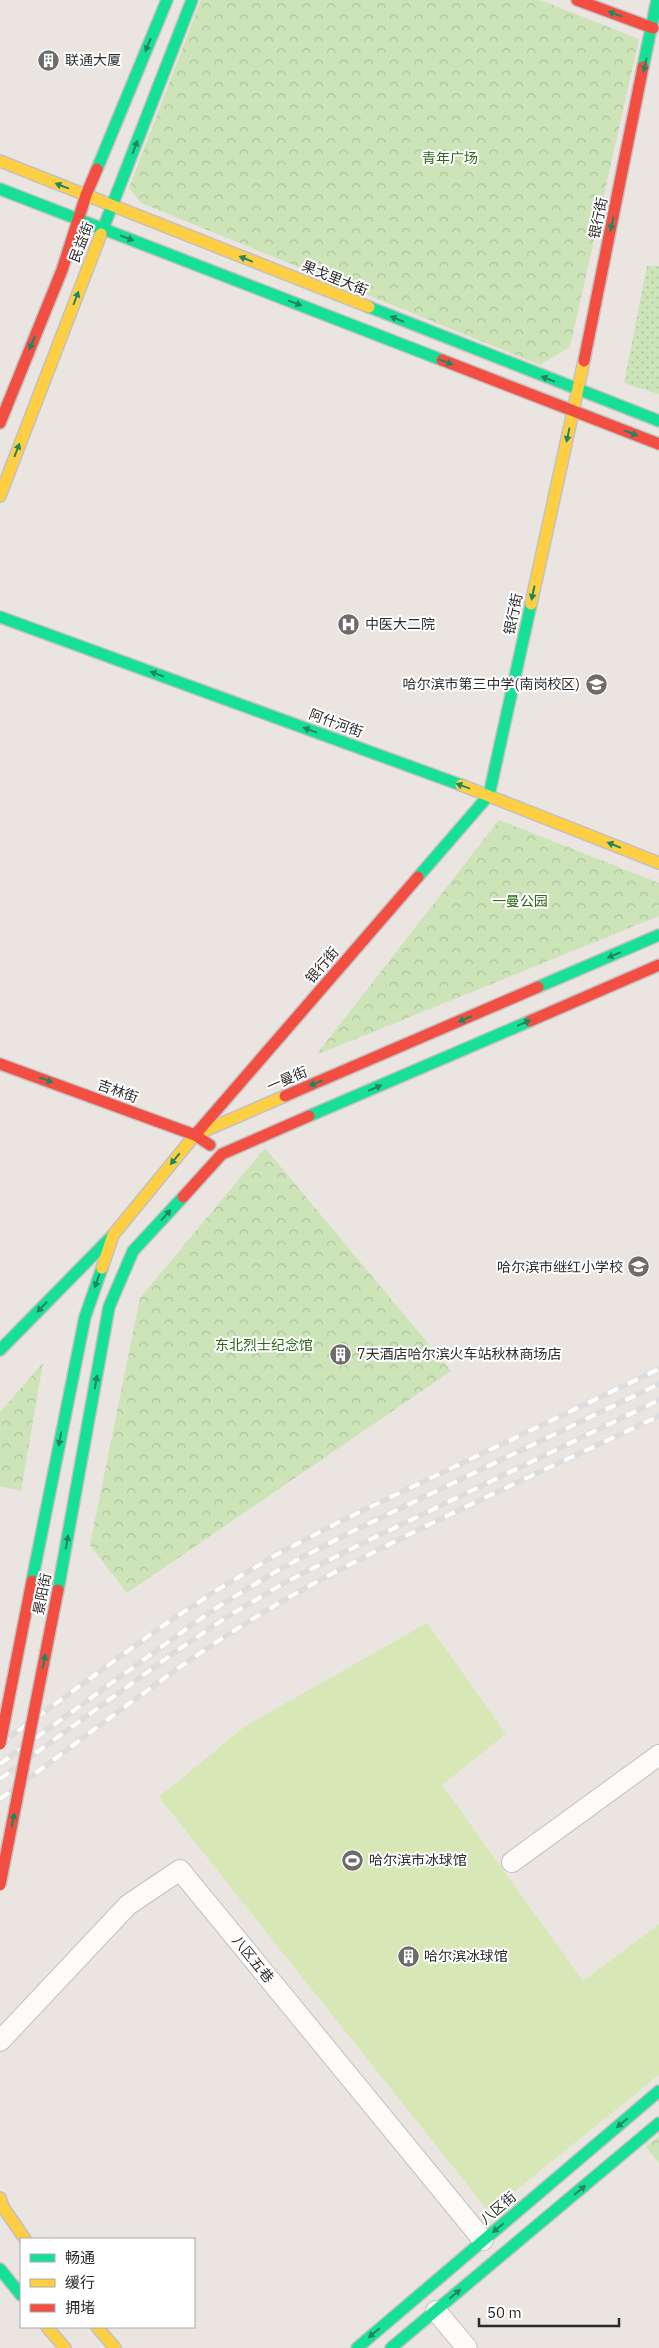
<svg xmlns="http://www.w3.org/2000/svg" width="659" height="2348" font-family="'IBM Plex Sans','Noto Sans SC',sans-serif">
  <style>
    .grass { fill: url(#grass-dots) }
    .park { fill: url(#park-crowns) }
    .pitch { fill: #d7e8b6 }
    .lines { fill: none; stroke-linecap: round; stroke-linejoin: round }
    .street-casing { stroke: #c3c1c1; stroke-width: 22 }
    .fast-casing { stroke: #c3c1c1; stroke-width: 14 }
    .slow-casing { stroke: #c3c1c1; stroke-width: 14 }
    .jam-casing { stroke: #c3c1c1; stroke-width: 14 }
    .street { stroke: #fcfbfa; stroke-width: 20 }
    .fast { stroke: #16e098; stroke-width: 11 }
    .slow { stroke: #ffcf43; stroke-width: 11 }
    .jam { stroke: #f24e42; stroke-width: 11 }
    .rail-casing { stroke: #deddde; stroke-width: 5.5 }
    .rail { stroke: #fff; stroke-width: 4; stroke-dasharray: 11; stroke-linecap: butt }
    .jam-bridge-casing { stroke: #c5c3c1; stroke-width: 14; stroke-linecap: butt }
    .jam-bridge { stroke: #f24e42; stroke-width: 11 }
    .oneway { fill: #208662 }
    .labels { text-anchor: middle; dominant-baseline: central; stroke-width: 4; stroke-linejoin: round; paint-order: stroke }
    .poi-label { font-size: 14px; fill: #2b2b2b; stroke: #fff; text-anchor: start }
    .park-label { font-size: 14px; fill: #2b6919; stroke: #fff }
    .street-label { font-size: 14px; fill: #2b2b2b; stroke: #fff }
  </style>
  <defs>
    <pattern id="grass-dots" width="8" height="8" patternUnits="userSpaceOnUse" patternTransform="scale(1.25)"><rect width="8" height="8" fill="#cce4b8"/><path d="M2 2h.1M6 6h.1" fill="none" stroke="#afc49e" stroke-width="1.8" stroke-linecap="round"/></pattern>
    <pattern id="park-crowns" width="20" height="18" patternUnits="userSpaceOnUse" patternTransform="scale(1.25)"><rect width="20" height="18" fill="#cce4b8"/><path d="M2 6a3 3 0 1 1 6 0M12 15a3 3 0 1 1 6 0" fill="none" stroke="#afc49e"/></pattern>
  </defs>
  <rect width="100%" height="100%" fill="#eae5e0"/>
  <path class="grass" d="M647 266H659V394L624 383Z"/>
  <g class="park">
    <path d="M201 0H540L639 39 570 347 540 365 141 203 129 188Z"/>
    <path d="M499 820 659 883V916L316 1055Z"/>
    <path d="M265 1148 451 1371 127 1593 90 1545 140 1298Z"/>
    <path d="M43 1363 21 1491 0 1486V1412Z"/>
    <path d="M659 2136V2163L646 2147Z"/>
  </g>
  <path class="pitch" d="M427 1623 506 1734 442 1785 583 1981 659 1924V2075L489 2212 159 1797 244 1727Z"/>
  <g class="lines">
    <defs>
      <g id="street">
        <path d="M512 1862 659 1755"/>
        <path d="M0 2041 128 1905 180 1870 483 2240"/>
        <path d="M436 2311 467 2348"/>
      </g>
      <g id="fast">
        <path d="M643 67 657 0"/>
        <path d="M97 169 167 0"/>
        <path d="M0 189 442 360"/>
        <path d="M101 234 192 0"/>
        <path d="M369 307 659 421"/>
        <path d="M0 617 461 785"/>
        <path d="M418 877 489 795 531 604"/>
        <path d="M538 987 659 935"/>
        <path d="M309 1116 530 1021"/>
        <path d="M0 1350 113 1235"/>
        <path d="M32 1581 85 1317 102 1268"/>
        <path d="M58 1590 109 1307 133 1251 183 1197"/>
        <path d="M0 2269 21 2295"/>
        <path d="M357 2348 659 2091"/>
        <path d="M391 2348 659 2123"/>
      </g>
      <g id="slow">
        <path d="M0 161 369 307"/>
        <path d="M0 496 101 234"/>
        <path d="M531 604 584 361"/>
        <path d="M461 785 659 863"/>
        <path d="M102 1268 113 1235 195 1135 285 1096"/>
        <path d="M0 2198 3 2207 25 2239"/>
        <path d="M47 2327 65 2348"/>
        <path d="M97 2327 115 2348"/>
      </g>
      <g id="jam">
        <path d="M577 0 653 28"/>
        <path d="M442 360 659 444"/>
        <path d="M584 361 643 67"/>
        <path d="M0 423 62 270 86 195 97 169"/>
        <path d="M530 1021 659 965"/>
        <path d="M0 1064 195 1135 210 1145"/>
        <path d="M285 1096 538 987"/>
        <path d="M195 1135 418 877"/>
        <path d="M183 1197 222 1154 309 1116"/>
      </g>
    </defs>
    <use href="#street" class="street-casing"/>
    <use href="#fast" class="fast-casing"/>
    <use href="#slow" class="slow-casing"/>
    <use href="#jam" class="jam-casing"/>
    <use href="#street" class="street"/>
    <use href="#fast" class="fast"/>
    <use href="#slow" class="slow"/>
    <use href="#jam" class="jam"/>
    <defs>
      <g id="rail">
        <path d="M0 1744 158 1629 214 1592 274 1556 341 1521 659 1369"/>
        <path d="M0 1764 168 1642 222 1604 280 1569 347 1534 659 1384"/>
        <path d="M0 1779 175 1652 230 1615 286 1582 353 1548 659 1400"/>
        <path d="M0 1799C96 1730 190 1653 293 1595 412 1529 537 1474 659 1416"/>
      </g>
    </defs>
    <use href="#rail" class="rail-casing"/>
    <use href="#rail" class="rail"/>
    <defs>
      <g id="jam-bridge">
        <path d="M0 1744 32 1581"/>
        <path d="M0 1885 58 1590"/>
      </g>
    </defs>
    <use href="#jam-bridge" class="jam-bridge-casing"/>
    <use href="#jam-bridge" class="jam-bridge"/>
  </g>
  <defs><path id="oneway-solid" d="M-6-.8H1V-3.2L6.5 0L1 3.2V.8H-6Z" transform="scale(1.25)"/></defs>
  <g class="oneway">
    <use href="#oneway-solid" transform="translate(615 14) rotate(-160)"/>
    <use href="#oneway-solid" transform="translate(148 45) rotate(112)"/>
    <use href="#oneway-solid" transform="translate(645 65) rotate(102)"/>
    <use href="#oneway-solid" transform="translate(135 147) rotate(-69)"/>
    <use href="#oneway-solid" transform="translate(62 186) rotate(-159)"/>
    <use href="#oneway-solid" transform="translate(612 224) rotate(102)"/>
    <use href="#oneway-solid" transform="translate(127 238) rotate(21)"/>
    <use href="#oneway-solid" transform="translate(246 259) rotate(-158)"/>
    <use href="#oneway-solid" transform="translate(76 298) rotate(-69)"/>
    <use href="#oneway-solid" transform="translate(295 303) rotate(21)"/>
    <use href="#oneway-solid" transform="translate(397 319) rotate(-158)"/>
    <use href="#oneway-solid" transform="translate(32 343) rotate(112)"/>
    <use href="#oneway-solid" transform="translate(446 362) rotate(21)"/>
    <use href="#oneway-solid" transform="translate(548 379) rotate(-158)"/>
    <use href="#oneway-solid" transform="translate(631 433) rotate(21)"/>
    <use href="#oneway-solid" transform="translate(568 435) rotate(102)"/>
    <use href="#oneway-solid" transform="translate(17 450) rotate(-69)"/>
    <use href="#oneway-solid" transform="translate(533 593) rotate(102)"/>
    <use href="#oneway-solid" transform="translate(157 674) rotate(-160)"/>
    <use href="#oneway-solid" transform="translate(310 730) rotate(-160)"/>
    <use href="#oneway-solid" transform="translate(463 786) rotate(-160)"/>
    <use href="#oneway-solid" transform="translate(614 845) rotate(-158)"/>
    <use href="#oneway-solid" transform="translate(614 955) rotate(157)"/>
    <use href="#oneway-solid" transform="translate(465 1019) rotate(157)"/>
    <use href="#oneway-solid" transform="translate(524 1023) rotate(-23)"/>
    <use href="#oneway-solid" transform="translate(46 1080) rotate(20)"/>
    <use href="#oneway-solid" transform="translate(316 1083) rotate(157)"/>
    <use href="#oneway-solid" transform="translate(375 1088) rotate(-23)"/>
    <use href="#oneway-solid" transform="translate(175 1159) rotate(130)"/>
    <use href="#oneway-solid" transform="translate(166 1215) rotate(-48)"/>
    <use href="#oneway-solid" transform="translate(97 1281) rotate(109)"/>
    <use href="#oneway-solid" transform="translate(42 1307) rotate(134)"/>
    <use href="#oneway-solid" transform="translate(96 1382) rotate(-80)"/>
    <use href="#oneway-solid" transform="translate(60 1439) rotate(101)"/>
    <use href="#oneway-solid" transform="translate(67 1542) rotate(-80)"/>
    <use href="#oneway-solid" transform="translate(44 1661) rotate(-79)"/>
    <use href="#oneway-solid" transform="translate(13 1820) rotate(-79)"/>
    <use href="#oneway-solid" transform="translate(622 2123) rotate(140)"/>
    <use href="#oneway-solid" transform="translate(580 2190) rotate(-40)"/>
    <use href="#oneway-solid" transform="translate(498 2228) rotate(140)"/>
    <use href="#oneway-solid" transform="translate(455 2294) rotate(-40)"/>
    <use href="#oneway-solid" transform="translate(374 2333) rotate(140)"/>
  </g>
  <defs>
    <symbol id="building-disc" viewBox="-11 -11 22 22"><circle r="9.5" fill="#6e6c6a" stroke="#fff"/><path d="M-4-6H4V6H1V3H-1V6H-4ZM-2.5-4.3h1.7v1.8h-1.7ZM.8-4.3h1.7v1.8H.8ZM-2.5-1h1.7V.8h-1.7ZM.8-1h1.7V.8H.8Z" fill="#fff"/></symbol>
    <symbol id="hospital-disc" viewBox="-11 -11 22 22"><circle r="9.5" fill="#6e6c6a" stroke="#fff"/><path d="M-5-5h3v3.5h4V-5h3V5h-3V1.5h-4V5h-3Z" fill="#fff"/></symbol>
    <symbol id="school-disc" viewBox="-11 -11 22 22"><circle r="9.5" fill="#6e6c6a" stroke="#fff"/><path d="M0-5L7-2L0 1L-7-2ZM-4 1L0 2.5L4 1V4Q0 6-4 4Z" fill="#fff"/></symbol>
    <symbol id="stadium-disc" viewBox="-11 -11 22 22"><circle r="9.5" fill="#6e6c6a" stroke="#fff"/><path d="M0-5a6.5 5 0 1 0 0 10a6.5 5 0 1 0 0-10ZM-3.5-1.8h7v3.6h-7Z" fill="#fff"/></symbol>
  </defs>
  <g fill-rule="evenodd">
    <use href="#building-disc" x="36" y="48" width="25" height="25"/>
    <use href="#hospital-disc" x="336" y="612" width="25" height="25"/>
    <use href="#school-disc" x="584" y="672" width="25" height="25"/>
    <use href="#school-disc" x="626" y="1254" width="25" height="25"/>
    <use href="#building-disc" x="328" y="1342" width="25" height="25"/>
    <use href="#stadium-disc" x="340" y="1848" width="25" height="25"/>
    <use href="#building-disc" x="396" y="1944" width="25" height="25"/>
  </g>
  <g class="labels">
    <g class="poi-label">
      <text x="65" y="60">联通大厦</text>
      <text x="365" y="624">中医大二院</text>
      <text x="580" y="684" text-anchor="end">哈尔滨市第三中学(南岗校区)</text>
      <text x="623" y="1267" text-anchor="end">哈尔滨市继红小学校</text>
      <text x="357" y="1354">7天酒店哈尔滨火车站秋林商场店</text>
      <text x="369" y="1860">哈尔滨市冰球馆</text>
      <text x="424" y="1956">哈尔滨冰球馆</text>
    </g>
    <g class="park-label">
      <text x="450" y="158">青年广场</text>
      <text x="520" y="901">一曼公园</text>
      <text x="264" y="1345">东北烈士纪念馆</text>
    </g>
    <g class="street-label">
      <text transform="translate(598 218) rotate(-78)">银行街</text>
      <text transform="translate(81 242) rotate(-69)">民益街</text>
      <text transform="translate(335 278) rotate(22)">果戈里大街</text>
      <text transform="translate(513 614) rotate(-78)">银行街</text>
      <text transform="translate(336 723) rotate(20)">阿什河街</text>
      <text transform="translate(322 965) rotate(-49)">银行街</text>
      <text transform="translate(287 1079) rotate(-23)">一曼街</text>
      <text transform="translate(118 1091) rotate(20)">吉林街</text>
      <text transform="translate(42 1594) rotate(-79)">景阳街</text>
      <text transform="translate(253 1959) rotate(51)">八区五巷</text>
      <text transform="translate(498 2208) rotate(-40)">八区街</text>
    </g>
  </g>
  <rect x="20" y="2238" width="175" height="90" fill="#ffffff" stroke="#aaaaaa"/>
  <rect x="30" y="2254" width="25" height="8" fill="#16e098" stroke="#aaaaaa"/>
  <text x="65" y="2263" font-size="15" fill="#2b2b2b">畅通</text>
  <rect x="30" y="2279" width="25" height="8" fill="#ffcf43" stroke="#aaaaaa"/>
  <text x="65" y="2288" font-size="15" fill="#2b2b2b">缓行</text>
  <rect x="30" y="2304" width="25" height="8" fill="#f24e42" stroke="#aaaaaa"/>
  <text x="65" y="2313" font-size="15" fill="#2b2b2b">拥堵</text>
  <path d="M479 2318v8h140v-8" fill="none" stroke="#2b2b2b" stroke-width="2.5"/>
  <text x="487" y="2318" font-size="15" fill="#2b2b2b" stroke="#ffffff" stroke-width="4" paint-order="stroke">50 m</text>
</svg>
